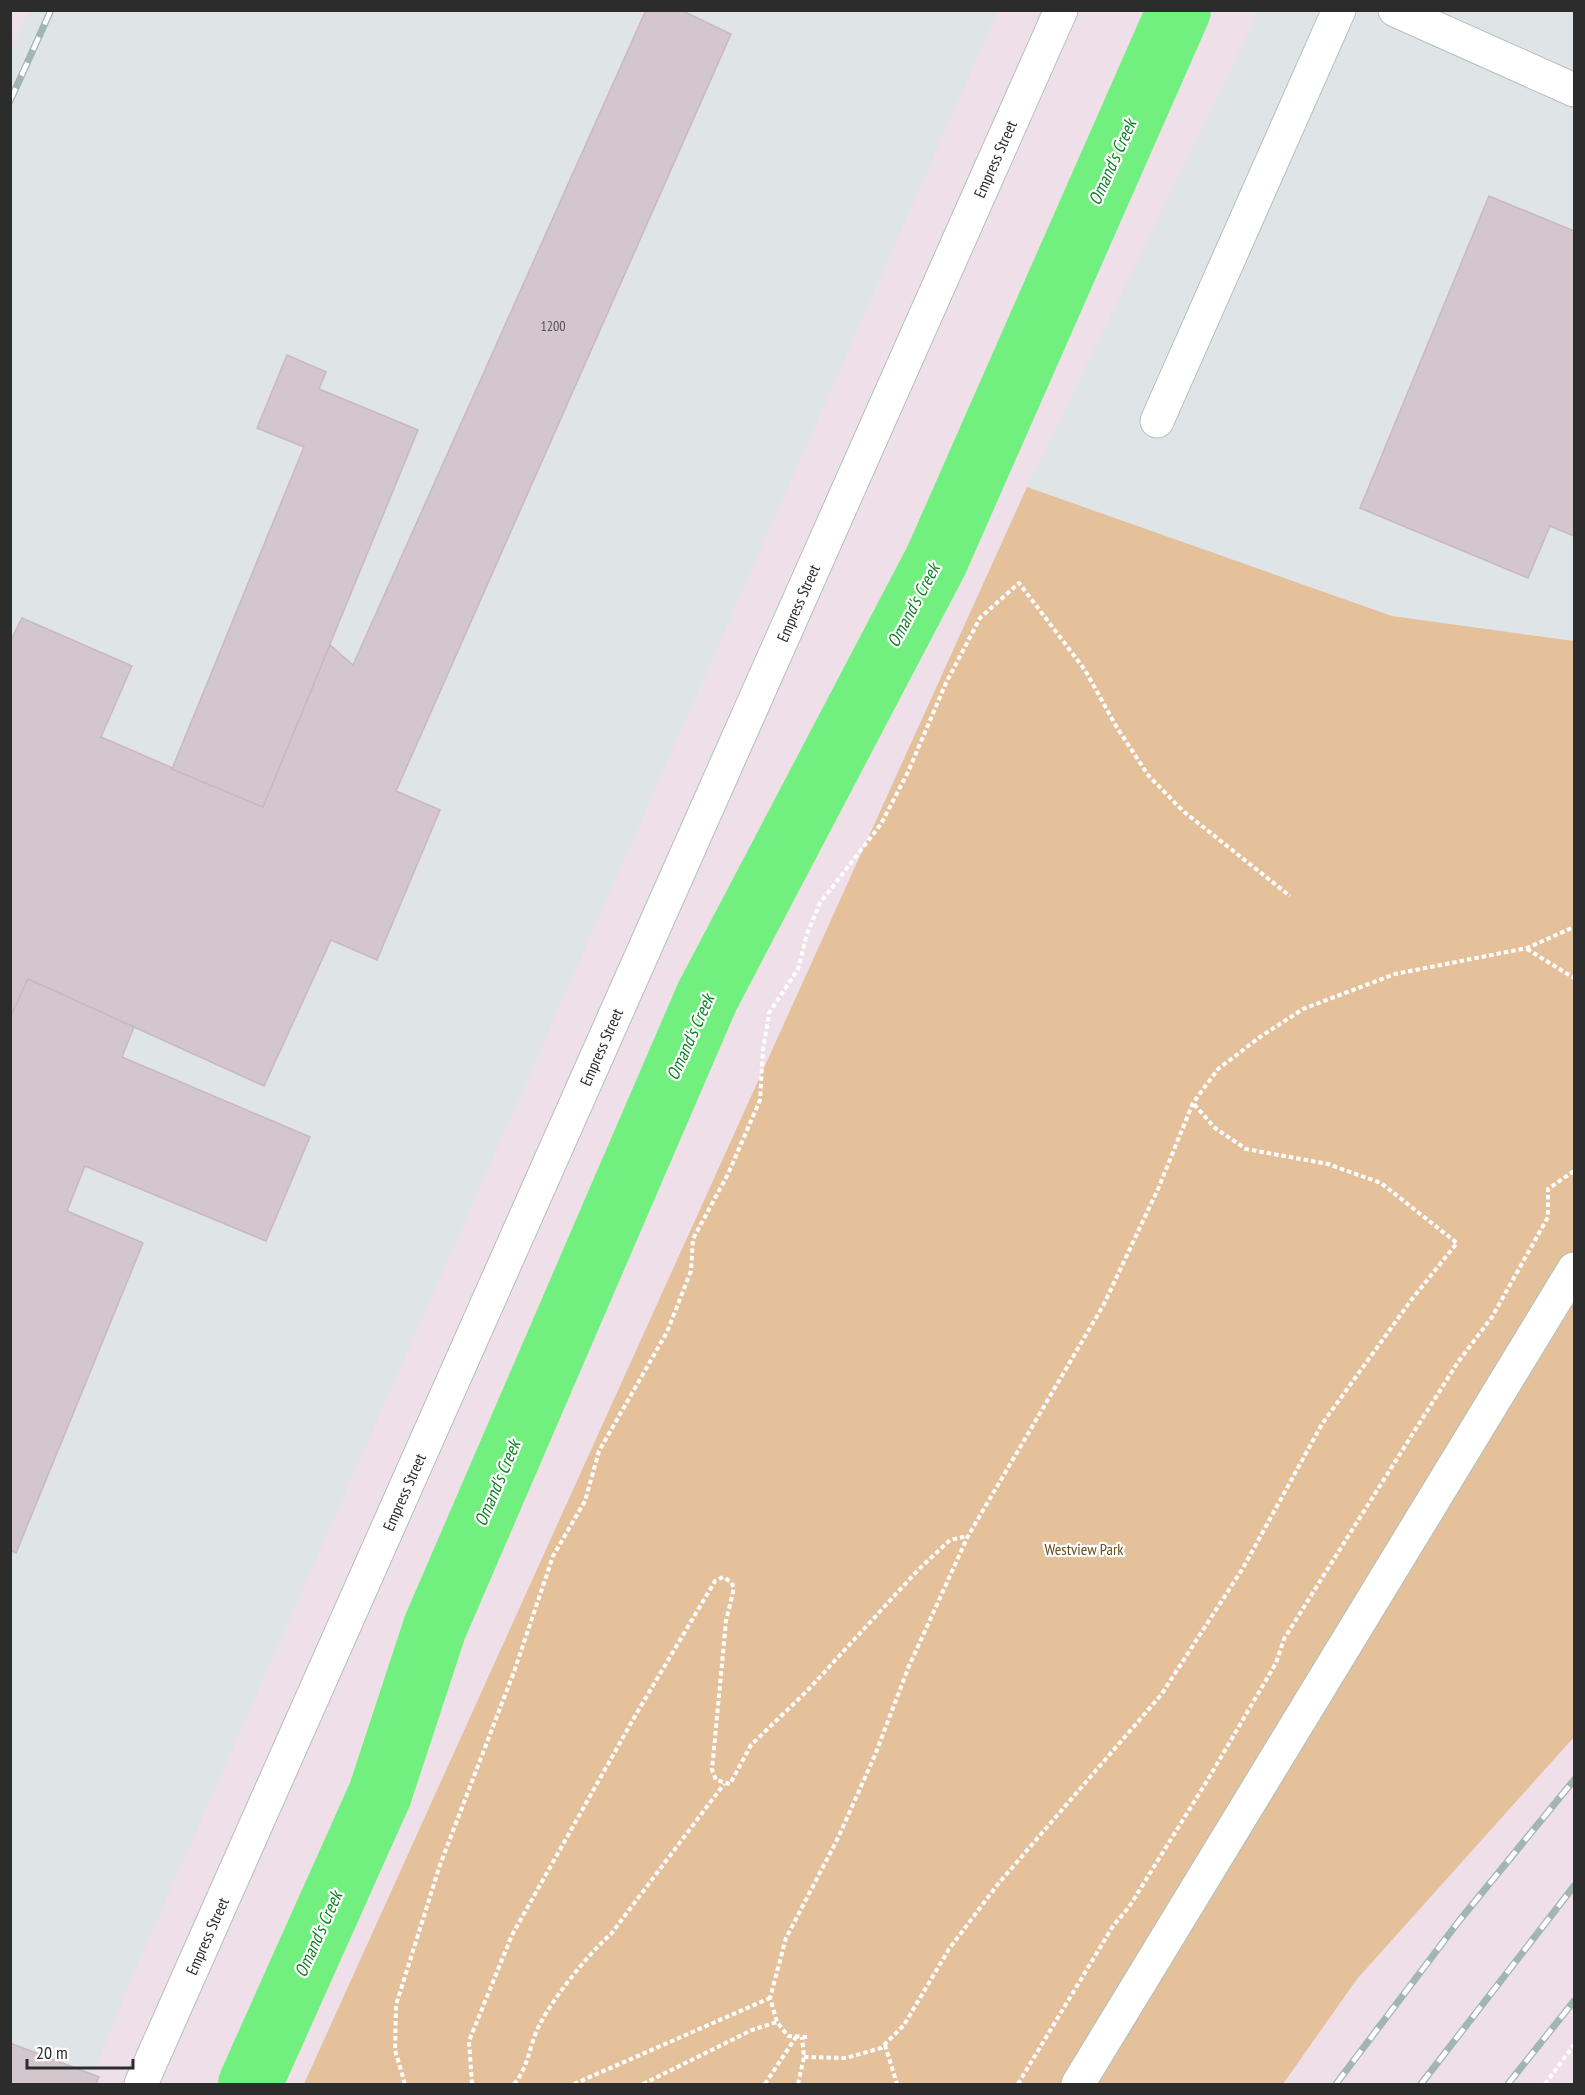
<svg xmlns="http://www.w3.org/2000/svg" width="1585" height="2095" font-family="'PT Sans Narrow',sans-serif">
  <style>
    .industrial { fill: #dfe5e6 }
    .green { fill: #e4c09b }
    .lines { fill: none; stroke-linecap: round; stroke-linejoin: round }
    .river { stroke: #72f07f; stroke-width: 64 }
    .building { fill: #d3c7cd; stroke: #c9b8c1; stroke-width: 1.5 }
    .minor-casing { stroke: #b2c0bb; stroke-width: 35 }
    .path { stroke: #fff; stroke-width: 4; stroke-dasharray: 4.5 3; stroke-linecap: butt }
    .minor { stroke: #fff; stroke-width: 33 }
    .rail-casing { stroke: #a1b6b0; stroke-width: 7 }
    .rail { stroke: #fff; stroke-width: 4.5; stroke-dasharray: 14; stroke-linecap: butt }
    .labels { text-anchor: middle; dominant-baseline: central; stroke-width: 4.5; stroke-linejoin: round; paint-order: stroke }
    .number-label { font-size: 14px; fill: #565354 }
    .street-label { font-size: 16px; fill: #2c2c2c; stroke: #fff }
    .park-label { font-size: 16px; fill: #6b4d1a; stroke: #fff }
    .water-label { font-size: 18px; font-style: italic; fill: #0e8323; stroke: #fff }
  </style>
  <rect width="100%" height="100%" fill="#eedfe8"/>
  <g class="industrial">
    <path d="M29 11H998L134 1973 89 2084H11L10 52Z"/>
    <path d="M1259 11H1574V641L1392 616 1027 487Z"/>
  </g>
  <path class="green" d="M1027 487 1392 616 1574 641V1737L1357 1979 1283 2084H304Z"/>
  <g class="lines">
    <path class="river" d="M250 2084 380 1794 435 1627 707 997 936 561 1179 10"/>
  </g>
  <g class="building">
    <path d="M646 10H681L731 34 396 791 440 810 377 960 331 940 264 1086 28 979 10 1018V642L22 618 132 666 101 737 263 807 330 645 353 665Z"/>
    <path d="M1489 196 1574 231V536L1550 526 1528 578 1360 508Z"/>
    <path d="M287 355 326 372 319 389 418 430 263 807 172 769 304 447 257 428Z"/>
    <path d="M28 979 134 1027 122 1057 310 1137 266 1241 85 1166 67 1211 143 1243 16 1553 10 1550V1018Z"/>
    <path d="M10 2043 99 2077 96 2084H10Z"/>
  </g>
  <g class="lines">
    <defs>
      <g id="minor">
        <path d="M1395 10 1574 90"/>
        <path d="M1157 421 1339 10"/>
        <path d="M141 2084 1061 10"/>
        <path d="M1078 2084 1574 1269"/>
      </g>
    </defs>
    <use href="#minor" class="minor-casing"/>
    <g class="path">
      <path d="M1527 949 1574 978"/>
      <path d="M807 2037 788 2036 777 2022 770 1998 786 1938 838 1838 875 1755 909 1666 968 1536 1104 1304 1158 1189 1193 1103 1218 1069 1260 1037 1303 1009 1395 974 1527 948 1574 927"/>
      <path d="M885 2045 897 2084"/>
      <path d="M804 2057 846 2058 881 2048 904 2025 949 1949 998 1884 1161 1695 1243 1568 1322 1424 1412 1299 1457 1243 1381 1183 1328 1164 1246 1149 1215 1128 1193 1103"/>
      <path d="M405 2084 395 2050 396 2005 440 1865 515 1669 553 1556 585 1501 599 1451 667 1332 691 1271 693 1239 728 1174 760 1100 763 1050 769 1013 798 969 807 934 820 903 881 824 908 772 946 683 980 618 1019 583 1085 670 1116 726 1148 775 1183 811 1290 896"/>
      <path d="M472 2084 469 2041 512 1935 635 1716 715 1581 723 1577 731 1582 734 1588 726 1621 712 1770 716 1780 730 1784 751 1745 807 1691 918 1570 950 1540 967 1536"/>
      <path d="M514 2084C526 2070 528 2055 534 2038 543 2009 588 1954 611 1934L724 1784"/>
      <path d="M574 2084 770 1998"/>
      <path d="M643 2084 752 2030 777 2022"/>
      <path d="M765 2084 796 2037"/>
      <path d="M798 2084 804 2057 802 2037"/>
      <path d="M1018 2084 1113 1926 1129 1907 1207 1781 1276 1663 1284 1639 1352 1530 1458 1362 1492 1317 1548 1217V1189L1574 1171"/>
      <path d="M1545 2084 1574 2045"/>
    </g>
    <use href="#minor" class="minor"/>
    <defs>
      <g id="rail">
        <path d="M10 101 51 10"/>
        <path d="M1336 2084 1459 1921 1574 1780"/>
        <path d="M1421 2084 1574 1886"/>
        <path d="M1508 2084 1574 2001"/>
      </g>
    </defs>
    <use href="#rail" class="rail-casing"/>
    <use href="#rail" class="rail"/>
  </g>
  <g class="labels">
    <g class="number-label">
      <text x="553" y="326">1200</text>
    </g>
    <g class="street-label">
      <text transform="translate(995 159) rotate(-66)">Empress Street</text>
      <text transform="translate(798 603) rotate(-66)">Empress Street</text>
      <text transform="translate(601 1047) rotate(-66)">Empress Street</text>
      <text transform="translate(404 1492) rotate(-66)">Empress Street</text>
      <text transform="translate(207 1936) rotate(-66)">Empress Street</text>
    </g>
    <g class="park-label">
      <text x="1084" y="1549">Westview Park</text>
    </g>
    <g class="water-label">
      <text transform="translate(1112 162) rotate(-66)">Omand's Creek</text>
      <text transform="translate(913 605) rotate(-62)">Omand's Creek</text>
      <text transform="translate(690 1037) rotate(-66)">Omand's Creek</text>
      <text transform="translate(497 1483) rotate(-67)">Omand's Creek</text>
      <text transform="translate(318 1934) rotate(-66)">Omand's Creek</text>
    </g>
  </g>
  <rect width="1585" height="2095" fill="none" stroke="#2c2c2c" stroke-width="24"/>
  <path d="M27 2059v9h106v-9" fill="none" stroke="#2c2c2c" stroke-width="3"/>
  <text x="36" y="2059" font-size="18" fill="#2c2c2c" stroke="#ffffff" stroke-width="4.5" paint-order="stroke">20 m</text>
</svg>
